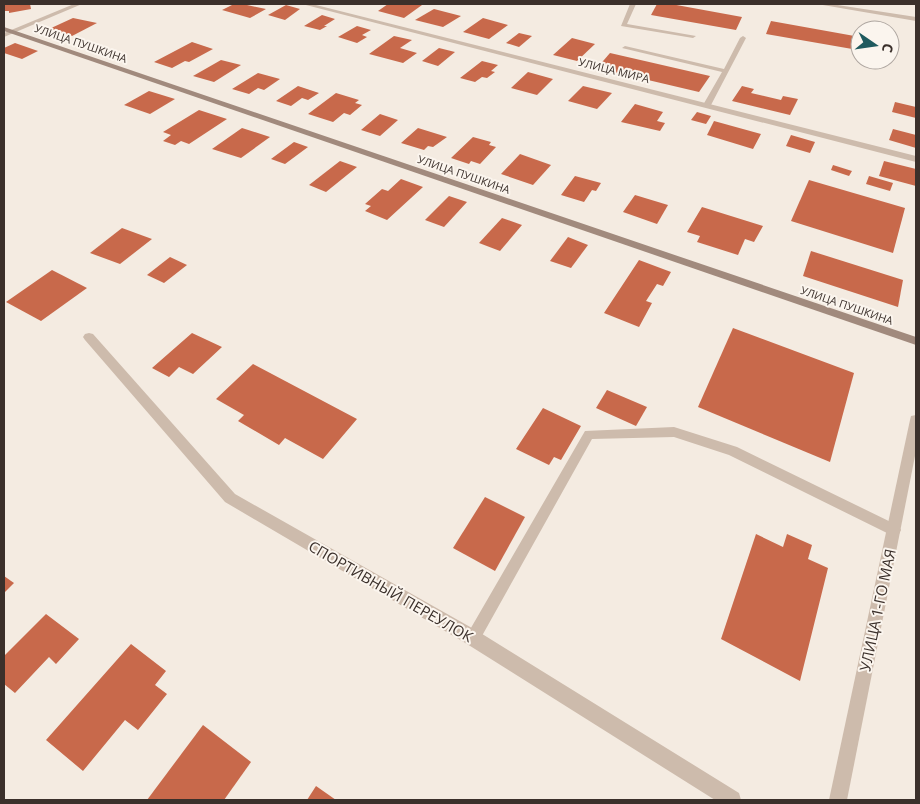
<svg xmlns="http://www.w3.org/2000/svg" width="920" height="804" font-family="'Open Sans',sans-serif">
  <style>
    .building { fill: #c8694b }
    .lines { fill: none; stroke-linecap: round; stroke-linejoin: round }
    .service { fill: #cdbbac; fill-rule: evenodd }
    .minor { fill: #cdbbac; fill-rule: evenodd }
    .secondary { fill: #a18a7d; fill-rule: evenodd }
    .labels { text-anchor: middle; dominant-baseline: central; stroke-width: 4; stroke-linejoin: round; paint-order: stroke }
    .far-street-label { font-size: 11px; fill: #3b302b; stroke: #fbf5ee }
    .near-street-label { font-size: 15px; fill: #3b302b; stroke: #fbf5ee }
  </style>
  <rect width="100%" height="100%" fill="#f4ebe1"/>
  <g class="building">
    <path d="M4 4H30L31 9 9 13V11H4Z"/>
    <path d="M234 4H248L247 5 266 9 250 18 222 10Z"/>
    <path d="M388 4H417L422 5 404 18 378 11Z"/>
    <path d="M657 4H671L742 17 736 30 651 15Z"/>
    <path d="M286 5 300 9 285 20 268 15Z"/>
    <path d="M434 9 461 16 443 27 415 20Z"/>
    <path d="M322 15 335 19 324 26H327L320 30 304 26Z"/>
    <path d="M73 18 97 23 72 36 49 29Z"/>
    <path d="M483 18 508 25 489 39 463 32Z"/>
    <path d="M771 21 860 37 858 50 766 34Z"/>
    <path d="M357 26 371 30 362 35 367 37 357 43 338 37Z"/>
    <path d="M519 33 532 36 519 47 506 43Z"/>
    <path d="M394 36 412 40 400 48 417 53 403 63 369 54Z"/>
    <path d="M572 38 595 44 577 61 553 55Z"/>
    <path d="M192 42 213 49 189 62 185 61 172 68 154 62Z"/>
    <path d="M15 43 38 51 22 59 4 53V48Z"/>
    <path d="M439 48 455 52 438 66 422 61Z"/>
    <path d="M610 53 710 76 699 92 597 68Z"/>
    <path d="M221 60 241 65 214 82 193 76Z"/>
    <path d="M482 61 498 65 491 71 495 72 487 78 482 77 475 82 460 78Z"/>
    <path d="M528 72 553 79 537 95 511 88Z"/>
    <path d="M258 73 280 79 264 90 258 88 249 94 232 89Z"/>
    <path d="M298 86 319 93 308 100 302 98 291 106 276 101Z"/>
    <path d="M583 86 612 93 597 109 568 101Z"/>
    <path d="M742 86 754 89 751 93 781 100 783 96 798 99 790 115 732 101Z"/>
    <path d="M149 91 175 99 150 114 124 105Z"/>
    <path d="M336 93 359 100 355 103 362 105 350 115 344 113 333 122 308 114Z"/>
    <path d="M895 102 916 107V118L892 112Z"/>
    <path d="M635 104 663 112 657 121 665 123 660 131 621 122Z"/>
    <path d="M199 110 227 119 189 144 181 141 175 145 163 141 171 135 163 132Z"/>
    <path d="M697 112 711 116 706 124 691 120Z"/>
    <path d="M380 114 398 120 380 136 361 130Z"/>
    <path d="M714 121 761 134 753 149 707 135Z"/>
    <path d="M242 128 270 137 241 158 212 149Z"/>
    <path d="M418 128 447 137 433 147 428 146 424 150 401 143Z"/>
    <path d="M893 129 916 135V148L889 140Z"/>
    <path d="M791 135 815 142 810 153 786 146Z"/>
    <path d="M473 137 491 142 489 145 496 147 480 164 471 161 469 164 451 158Z"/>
    <path d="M294 142 308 147 285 164 271 159Z"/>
    <path d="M520 154 551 165 533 185 501 174Z"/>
    <path d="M340 161 357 167 326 192 309 185Z"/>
    <path d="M884 161 916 169V186L879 176Z"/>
    <path d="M833 165 852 171 849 176 831 170Z"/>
    <path d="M575 176 601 183 596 191 592 190 584 202 561 195Z"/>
    <path d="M869 176 893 183 890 191 866 184Z"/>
    <path d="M401 179 423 187 387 220 365 211 371 206 365 204 382 189 388 191Z"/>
    <path d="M809 180 905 208 893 253 791 221Z"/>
    <path d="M635 195 668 205 657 224 623 212Z"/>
    <path d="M449 196 467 202 444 227 425 220Z"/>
    <path d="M702 207 763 226 754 242 745 239 738 255 697 242 700 236 687 232Z"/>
    <path d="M502 218 522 225 500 251 479 243Z"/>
    <path d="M122 228 152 239 120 264 90 253Z"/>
    <path d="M568 237 588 245 571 268 550 261Z"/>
    <path d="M811 251 903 280 898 307 803 276Z"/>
    <path d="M170 257 187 265 164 283 147 275Z"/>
    <path d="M639 260 671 272 663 286 657 284 646 301 652 303 639 327 604 313Z"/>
    <path d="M52 270 87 288 41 321 6 302Z"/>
    <path d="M733 328 854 373 830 462 698 407Z"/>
    <path d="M192 333 222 347 193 374 179 367 169 377 152 368Z"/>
    <path d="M253 364 357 419 323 459 285 438 279 445 238 421 244 415 216 399Z"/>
    <path d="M607 390 647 407 636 426 596 408Z"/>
    <path d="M543 408 581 426 561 460 554 457 549 465 516 449Z"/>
    <path d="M485 497 525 517 495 571 453 548Z"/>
    <path d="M756 534 783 547 787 534 812 545 808 559 828 568 800 681 721 639Z"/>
    <path d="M4 576 14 583 4 593Z"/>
    <path d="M46 614 79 639 56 664 49 657 15 693 4 684V656Z"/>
    <path d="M131 644 166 671 155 685 167 694 138 730 125 720 83 771 46 740Z"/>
    <path d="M203 725 251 762 224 800H147Z"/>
    <path d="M316 786 336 800H307Z"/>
  </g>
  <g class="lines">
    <g class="service">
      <path d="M630 4H636L627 24 696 36 693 38 621 26Z"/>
      <path d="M743 36 746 38 711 105 707 107 703 105 722 72 622 48 625 46 724 69 740 38Z"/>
      <path d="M674 427 737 447 899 526 901 530 899 534 894 536 889 534 729 455 674 437 592 439 478 643 473 645 468 643 466 638 468 633 585 431Z"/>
    </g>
    <g class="minor">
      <path d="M74 4H82L4 37V33Z"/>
      <path d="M302 4H312L916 156V162Z"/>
      <path d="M817 4H831L916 17V21Z"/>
      <path d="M89 333 93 334 235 494 479 632 739 793 741 800H715L467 644 225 502 85 340 83 337 85 334Z"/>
      <path d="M916 415V451L847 800H829L910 420 911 416Z"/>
    </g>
    <path class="secondary" d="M4 27 916 337V345L4 31Z"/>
  </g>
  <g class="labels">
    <g class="far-street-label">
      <text transform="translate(81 43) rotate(19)">УЛИЦА ПУШКИНА</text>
      <text transform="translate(614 70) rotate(14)">УЛИЦА МИРА</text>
      <text transform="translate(464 174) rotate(19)">УЛИЦА ПУШКИНА</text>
      <text transform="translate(847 305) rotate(19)">УЛИЦА ПУШКИНА</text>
    </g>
    <g class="near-street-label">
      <text transform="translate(391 591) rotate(30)">СПОРТИВНЫЙ ПЕРЕУЛОК</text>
      <text transform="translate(877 610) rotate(-78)">УЛИЦА 1-ГО МАЯ</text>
    </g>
  </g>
  <rect width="920" height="804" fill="none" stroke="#3b302b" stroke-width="10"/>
  <g transform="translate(875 45) rotate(103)"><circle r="24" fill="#fbf5ee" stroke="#aea6a0"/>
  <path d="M0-4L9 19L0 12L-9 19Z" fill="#1f5a5e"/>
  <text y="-8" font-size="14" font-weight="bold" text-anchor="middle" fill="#3b302b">С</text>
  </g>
</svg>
